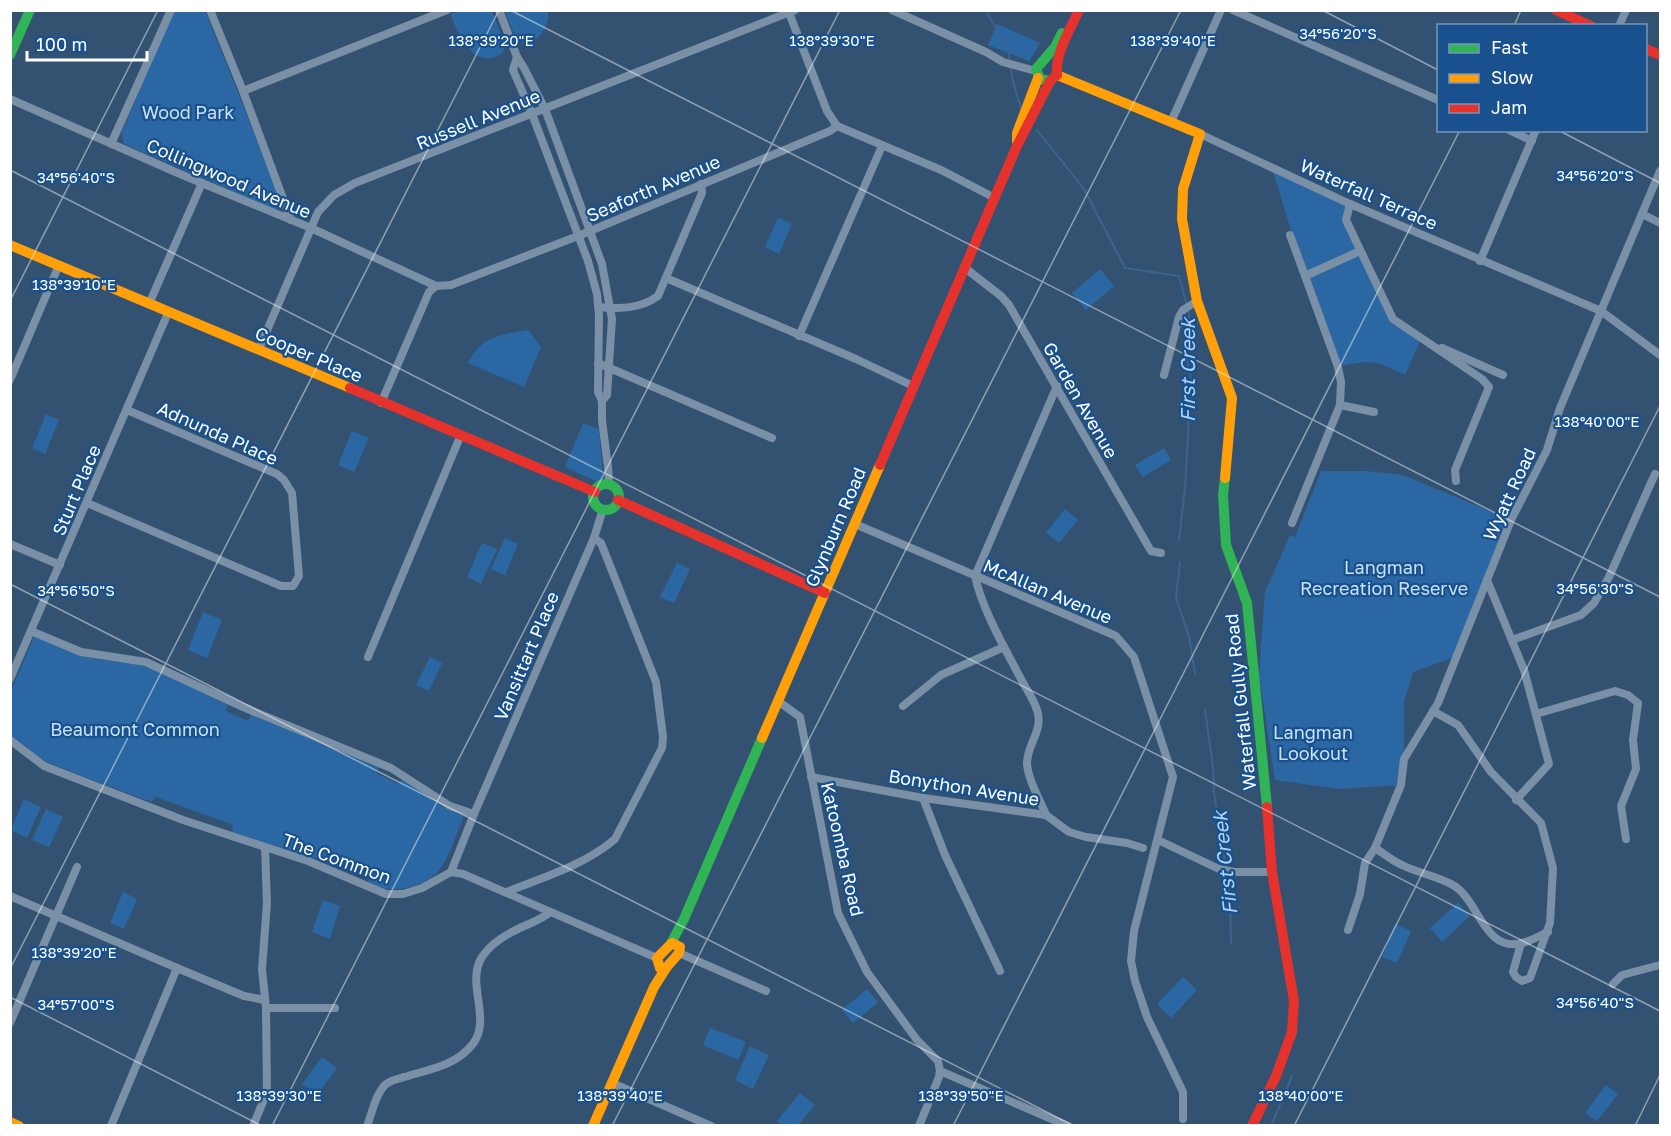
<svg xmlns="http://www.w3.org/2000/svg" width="1671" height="1136" font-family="'Golos Text',sans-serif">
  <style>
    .green { fill: #2b68a3 }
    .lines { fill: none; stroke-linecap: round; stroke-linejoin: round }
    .stream { stroke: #3b648e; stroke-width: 2 }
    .street { stroke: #7a90a6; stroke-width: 8 }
    .fast { stroke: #30b455; stroke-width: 10 }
    .slow { stroke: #ff9f0a; stroke-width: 10 }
    .jam { stroke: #e5322d; stroke-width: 10 }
    .ticks { fill: none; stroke: #fff; stroke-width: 1.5; stroke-opacity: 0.45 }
    .labels { text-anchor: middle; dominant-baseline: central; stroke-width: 4.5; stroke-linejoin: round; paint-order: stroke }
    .park-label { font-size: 18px; fill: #c9e2fb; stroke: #18518d }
    .street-label { font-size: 18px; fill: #fff; stroke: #18518d }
    .water-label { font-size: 20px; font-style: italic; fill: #afd3f6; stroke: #18518d }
    .ticks-label { font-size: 15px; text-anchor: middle; fill: #fff; stroke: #18518d; stroke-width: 4.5; stroke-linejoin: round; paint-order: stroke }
  </style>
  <rect width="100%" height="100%" fill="#335272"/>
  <g class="green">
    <path d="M174 11H205L282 202 278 209H275L124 144 121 134Z"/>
    <path d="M457 11H492L505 45 503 53C474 71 460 38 451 16L452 13Z"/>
    <path d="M505 11H548C549 27 541 37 528 45 514 42 510 23 505 11Z"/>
    <path d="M997 24 1040 43 1029 61 988 45Z"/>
    <path d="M1272 168 1350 204 1346 220 1393 319 1421 339 1405 375C1373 360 1373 359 1338 367L1305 276Z"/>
    <path d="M778 218 792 224 779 254 765 247Z"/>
    <path d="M1100 269 1114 286 1086 310 1072 293Z"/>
    <path d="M528 330 541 347 524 387 468 363C482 335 501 335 528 330Z"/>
    <path d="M46 414 59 420 45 454 32 448Z"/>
    <path d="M583 423 599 429 603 478 600 483 565 467Z"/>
    <path d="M352 431 369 438 354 472 338 465Z"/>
    <path d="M1164 448 1171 460 1143 477 1135 465Z"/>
    <path d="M1321 471H1366L1403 475 1511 520 1457 656 1413 672 1404 702V759L1401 785 1339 789 1275 780 1259 675 1265 592 1290 535 1295 537Z"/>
    <path d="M1065 509 1078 520 1059 543 1046 533Z"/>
    <path d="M505 538 518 544 505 575 491 569Z"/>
    <path d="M482 543 497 549 481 584 467 577Z"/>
    <path d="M677 563 690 569 674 603 660 597Z"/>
    <path d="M203 612 222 620 207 658 188 650Z"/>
    <path d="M35 634 82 655 95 659 137 664 157 670 228 705 226 711 248 721 251 714 379 767 376 773 399 784 402 779 443 807 464 816C457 832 451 853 441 868 427 888 388 896 368 882L371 875 348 864 344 870 315 858 232 832 233 825 156 797 151 802 46 762C33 754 24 743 11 736V691Z"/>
    <path d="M430 657 442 663 429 691 416 685Z"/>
    <path d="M24 799 41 807 27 838 11 830Z"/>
    <path d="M46 809 63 817 49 847 32 840Z"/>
    <path d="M123 892 137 899 124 929 110 923Z"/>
    <path d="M323 900 340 906 330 939 312 932Z"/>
    <path d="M1458 903 1470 916 1442 942 1430 928Z"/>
    <path d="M1395 924 1411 931 1397 963 1382 957Z"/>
    <path d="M1183 977 1197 990 1171 1018 1157 1004Z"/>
    <path d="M867 989 878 1002 853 1023 842 1010Z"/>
    <path d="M710 1028 746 1042 738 1060 703 1045Z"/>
    <path d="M750 1046 769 1055 753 1089 735 1080Z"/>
    <path d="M322 1057 337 1068 317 1095 302 1084Z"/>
    <path d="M1606 1085 1618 1094 1597 1121 1585 1113Z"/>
    <path d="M800 1093 815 1105 798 1125H782L777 1121Z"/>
  </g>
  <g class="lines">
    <g class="stream">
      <path d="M985 10 1008 47 1010 61"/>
      <path d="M1011 67 1013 82 1021 108"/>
      <path d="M1037 130 1084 189 1125 268 1179 276 1189 314 1187 360 1191 380 1185 488 1179 540"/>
      <path d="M1180 562 1176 598 1189 636 1195 673"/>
      <path d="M1205 710 1213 767 1214 793 1226 867"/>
      <path d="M1227 872 1230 890 1231 944"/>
      <path d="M1271 1126 1292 1076"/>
    </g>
    <g class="street">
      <path d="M210 10 243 91 291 220"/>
      <path d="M499 10 517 57 524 68 545 109 602 264 612 319 607 395 602 401"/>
      <path d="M788 10 827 111 837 126"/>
      <path d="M892 10 986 52 1003 62 1036 71"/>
      <path d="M1233 10 1438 100"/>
      <path d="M1619 26 1626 10"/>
      <path d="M517 57 513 70 532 114 588 261 597 294 599 315 598 392 602 401V420L608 467 609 485"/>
      <path d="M243 91 447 10"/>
      <path d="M10 99 180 174 311 228 436 286"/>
      <path d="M1171 122 1221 10"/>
      <path d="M1509 130 1532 141"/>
      <path d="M1200 134 1350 204 1601 311 1660 355"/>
      <path d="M111 144 171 10"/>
      <path d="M1350 204 1346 220 1393 319 1482 379 1489 387 1455 470 1456 481"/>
      <path d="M1642 214 1660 223"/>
      <path d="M1290 235 1305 276"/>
      <path d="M1480 261 1536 130"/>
      <path d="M965 268 1001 296 1009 305 1151 551 1161 553"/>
      <path d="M666 278 856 359 913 386"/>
      <path d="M149 304 202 183"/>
      <path d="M598 307C620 309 640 309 658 296L702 193 701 184"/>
      <path d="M799 336 882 146"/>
      <path d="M1442 348 1503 375"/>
      <path d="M259 349 318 212 334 195 355 183 795 10"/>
      <path d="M598 363 772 438"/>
      <path d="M1164 375 1179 317 1183 310 1197 301"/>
      <path d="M10 380 59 265"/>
      <path d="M381 403 429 292 436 286 451 285 578 236 830 131 837 126 941 170 995 198"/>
      <path d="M1340 405 1374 412"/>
      <path d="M87 503 281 586H293L299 576 292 493 284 480 277 474 127 410"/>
      <path d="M1292 523 1340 405 1341 382 1338 367 1305 276 1360 251"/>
      <path d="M855 524 1116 636 1134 657 1173 777 1134 931 1131 961 1135 981 1147 1017 1183 1092V1119"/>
      <path d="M10 544 60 565"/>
      <path d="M1487 580 1524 670 1549 764 1516 800"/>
      <path d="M1512 640 1581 615 1594 603 1609 577 1655 474"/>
      <path d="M368 657 460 437"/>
      <path d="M10 679 168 313"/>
      <path d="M778 701 800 717 838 913 867 972 917 1040 938 1061 940 1071 939 1077 919 1126"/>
      <path d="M903 706 941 675 1004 647"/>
      <path d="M1433 711 1458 725 1491 772 1541 823 1553 868 1550 923 1530 978 1522 981 1516 977 1513 972 1521 943"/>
      <path d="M1536 714 1615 691 1628 695 1638 703 1633 740 1636 769 1621 806 1626 839"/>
      <path d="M10 740 44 766 183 820 308 861 386 894H403L422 888 451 872 474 814 450 806 391 768 243 707 146 662 81 652 31 631"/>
      <path d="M811 777 923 798 1046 815 1069 832 1086 837 1127 843 1143 848"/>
      <path d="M923 798 945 855 1000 971"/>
      <path d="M474 814 594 538 603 509"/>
      <path d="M1046 815C1040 799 1028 781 1027 763 1027 744 1044 730 1037 710 1034 700 1027 690 1022 681 1005 648 983 612 975 576L1057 386"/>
      <path d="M1158 840 1219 869 1234 872H1272"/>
      <path d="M1375 848C1383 853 1392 861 1402 865 1418 873 1437 876 1453 885 1479 900 1484 953 1522 943 1531 941 1539 936 1548 932"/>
      <path d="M451 872 463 874 657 958"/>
      <path d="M506 892C542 878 585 865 615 839L662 748 663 737 656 682 601 543 594 538"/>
      <path d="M10 896 177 968 244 996 265 1000"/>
      <path d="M1348 930 1360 894 1365 863 1375 848 1401 785 1404 759 1438 703 1511 520 1547 450 1560 408 1660 171"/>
      <path d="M679 953 766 991"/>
      <path d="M1613 984 1622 975 1660 965"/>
      <path d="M266 1008H335"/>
      <path d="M10 1023 77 867"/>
      <path d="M940 1071 1068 1126"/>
      <path d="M612 1083 711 1126"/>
      <path d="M111 1126 177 968"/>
      <path d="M253 1126 267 1092 266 1008 262 969 267 903 265 848"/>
      <path d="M367 1126C372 1113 376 1093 386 1084 392 1080 401 1078 408 1076 431 1069 456 1065 472 1045 493 1020 465 983 482 957 490 945 505 935 518 929 529 923 540 921 550 912"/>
    </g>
    <g class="fast">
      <path d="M10 55 30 10"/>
      <path d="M1050 81 1040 79 1036 69 1055 47 1062 33"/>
      <path d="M1225 478 1223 495 1226 545 1247 603 1267 807"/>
      <circle cx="606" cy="497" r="13"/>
      <path d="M670 945 684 919 762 738"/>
    </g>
    <g class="slow">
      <path d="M1057 75 1200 134 1183 189 1182 219 1197 301 1232 398 1225 478"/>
      <path d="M1017 141V133L1038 78"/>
      <path d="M10 245 350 388"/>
      <path d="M762 738 880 465"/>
      <path d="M672 943 680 947 679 953 666 968H660L657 958Z"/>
      <path d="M10 1122 19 1126"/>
      <path d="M593 1126 654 987 666 968"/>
    </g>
    <g class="jam">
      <path d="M1556 10 1591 26"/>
      <path d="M1646 49 1660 55"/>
      <path d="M350 388 595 492"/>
      <path d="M880 465 1016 148 1050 81 1057 75C1055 53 1070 30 1079 10"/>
      <path d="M618 500 825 593"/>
      <path d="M1252 1126 1276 1076 1292 1032 1294 1001 1272 872 1267 807"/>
    </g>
  </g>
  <path class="ticks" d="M510 10 1660 597M1322 10 1438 70M1514 26 1521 10M1558 130 1660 183M10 170 1660 1011M10 301 158 10M10 584 1074 1126M10 969 499 10M10 997 262 1126M272 1126 840 10M612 1126 1181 10M953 1126 1460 130M1294 1126 1660 406M1635 1126 1660 1075"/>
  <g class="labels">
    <g class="park-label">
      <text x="188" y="112">Wood Park</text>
      <text x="1384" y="567">Langman<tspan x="1384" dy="21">Recreation Reserve</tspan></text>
      <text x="135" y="729">Beaumont Common</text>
      <text x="1313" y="732">Langman<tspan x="1313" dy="21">Lookout</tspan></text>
    </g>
    <g class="street-label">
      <text transform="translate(478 119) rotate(-22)">Russell Avenue</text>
      <text transform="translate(229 178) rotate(23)">Collingwood Avenue</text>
      <text transform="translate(653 188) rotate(-23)">Seaforth Avenue</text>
      <text transform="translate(1369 194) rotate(24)">Waterfall Terrace</text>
      <text transform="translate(309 354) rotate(23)">Cooper Place</text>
      <text transform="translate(1081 400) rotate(60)">Garden Avenue</text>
      <text transform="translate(218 433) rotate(24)">Adnunda Place</text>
      <text transform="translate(76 490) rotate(-67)">Sturt Place</text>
      <text transform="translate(1509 494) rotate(-65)">Wyatt Road</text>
      <text transform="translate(835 527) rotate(-67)">Glynburn Road</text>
      <text transform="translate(1048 591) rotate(23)">McAllan Avenue</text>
      <text transform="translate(526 656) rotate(-67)">Vansittart Place</text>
      <text transform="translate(1240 702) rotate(-96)">Waterfall Gully Road</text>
      <text transform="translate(964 787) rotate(9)">Bonython Avenue</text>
      <text transform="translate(843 849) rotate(77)">Katoomba Road</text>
      <text transform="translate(337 858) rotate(20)">The Common</text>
    </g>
    <g class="water-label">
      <text transform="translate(1187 370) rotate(-90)">First Creek</text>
      <text transform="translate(1224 863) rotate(-96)">First Creek</text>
    </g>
  </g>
  <g class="ticks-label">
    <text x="1338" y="39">34°56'20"S</text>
    <text x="491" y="46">138°39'20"E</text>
    <text x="832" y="46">138°39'30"E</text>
    <text x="1173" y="46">138°39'40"E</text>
    <text x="1595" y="181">34°56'20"S</text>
    <text x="76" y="183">34°56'40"S</text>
    <text x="74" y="290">138°39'10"E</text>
    <text x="1597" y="427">138°40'00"E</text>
    <text x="1595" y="594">34°56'30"S</text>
    <text x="76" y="596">34°56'50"S</text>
    <text x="74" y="958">138°39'20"E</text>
    <text x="1595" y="1008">34°56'40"S</text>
    <text x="76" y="1010">34°57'00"S</text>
    <text x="279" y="1101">138°39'30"E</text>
    <text x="620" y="1101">138°39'40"E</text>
    <text x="961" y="1101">138°39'50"E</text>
    <text x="1301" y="1101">138°40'00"E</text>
  </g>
  <rect width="1671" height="1136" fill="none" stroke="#ffffff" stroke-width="24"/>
  <rect x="1437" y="24" width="210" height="108" fill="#18518d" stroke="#7497bb" stroke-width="1.5"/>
  <rect x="1449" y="44" width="30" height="9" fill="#30b455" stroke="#7497bb" stroke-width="1.5"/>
  <text x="1491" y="54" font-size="18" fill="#ffffff">Fast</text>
  <rect x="1449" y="74" width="30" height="9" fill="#ff9f0a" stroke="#7497bb" stroke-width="1.5"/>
  <text x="1491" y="84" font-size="18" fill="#ffffff">Slow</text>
  <rect x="1449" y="104" width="30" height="9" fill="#e5322d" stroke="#7497bb" stroke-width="1.5"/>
  <text x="1491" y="114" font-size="18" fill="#ffffff">Jam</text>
  <path d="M27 51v9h120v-9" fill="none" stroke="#ffffff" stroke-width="3"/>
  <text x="36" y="51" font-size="18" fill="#ffffff" stroke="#18518d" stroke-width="4.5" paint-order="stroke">100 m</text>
</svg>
